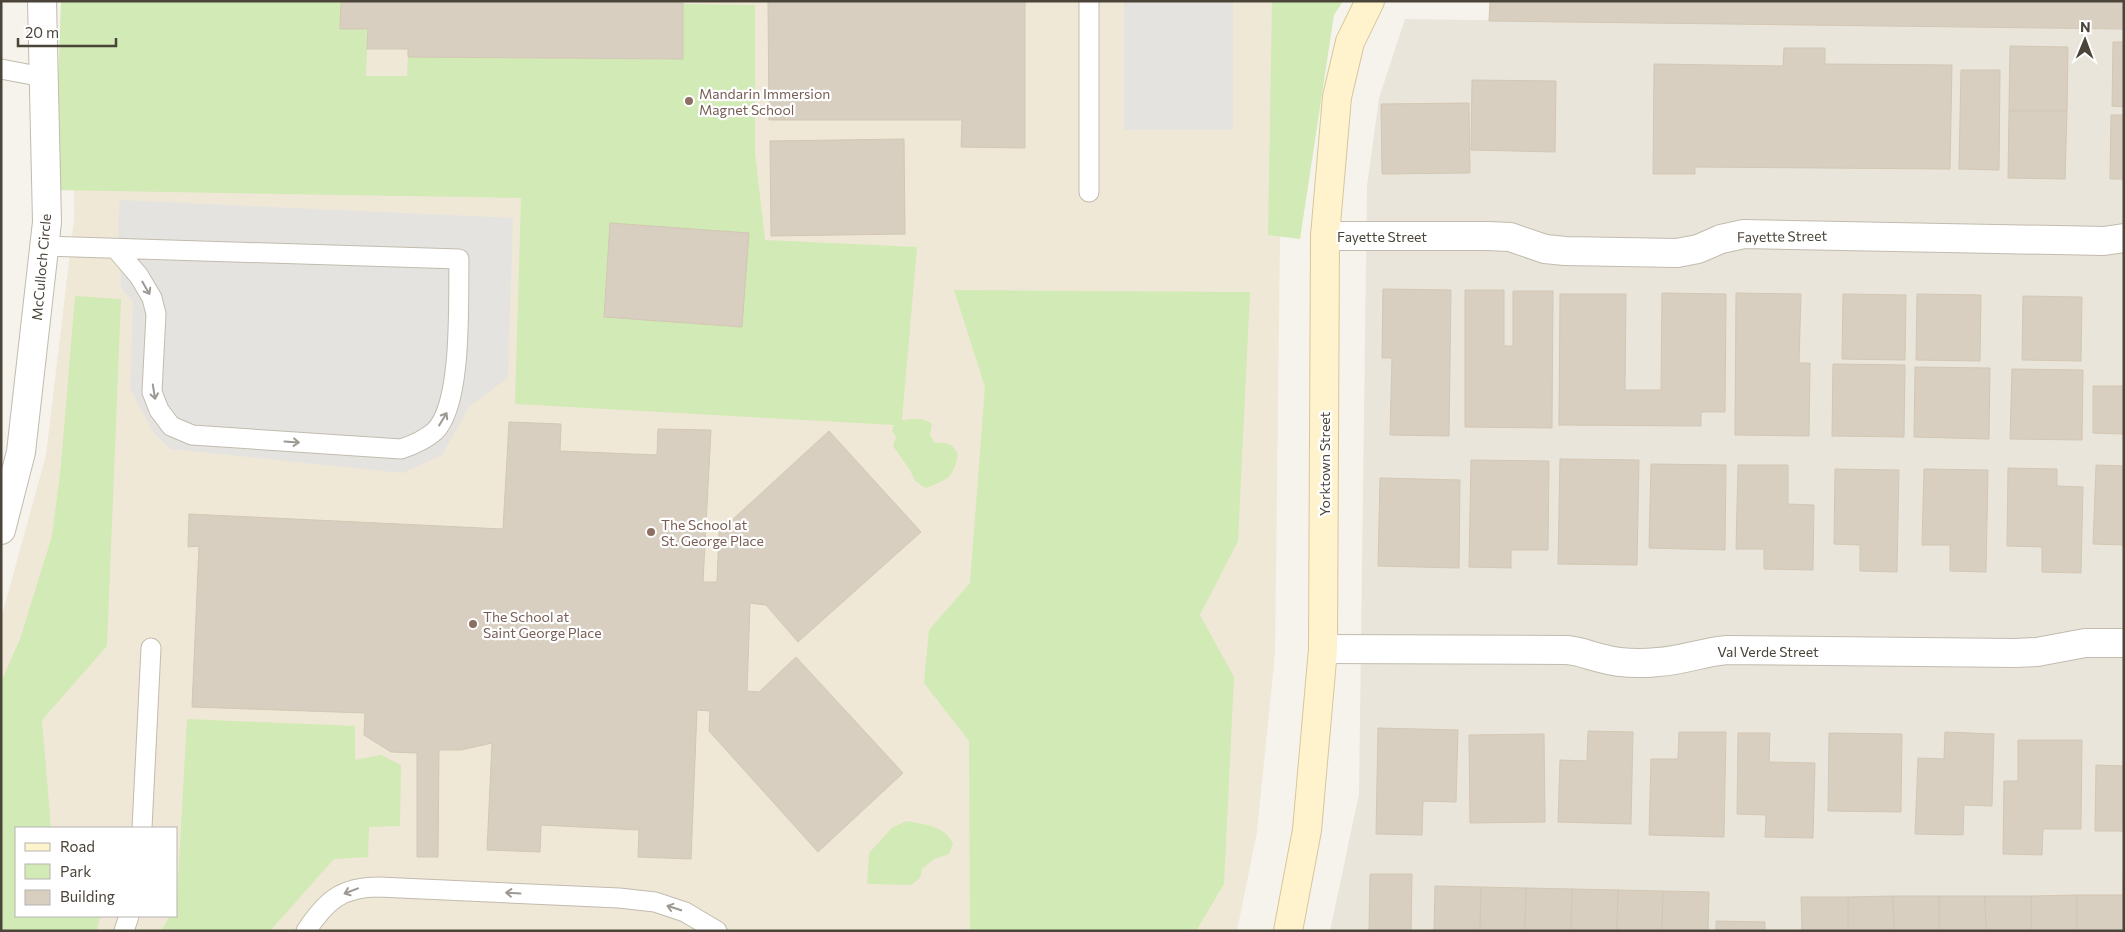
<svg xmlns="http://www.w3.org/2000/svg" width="2125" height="932" font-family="Commissioner,sans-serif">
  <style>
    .residential { fill: #eae5da }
    .education { fill: #efe8d6; fill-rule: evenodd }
    .green { fill: #d2eab5 }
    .parking { fill: #e5e3e0 }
    .building { fill: #d8cfc1; stroke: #d3c7b4 }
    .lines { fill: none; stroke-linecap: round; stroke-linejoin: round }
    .lane-casing { stroke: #c2bbae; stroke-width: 21 }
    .street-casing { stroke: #c2bbae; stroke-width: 30 }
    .secondary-casing { stroke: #d6c79b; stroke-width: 30 }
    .lane { stroke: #fff; stroke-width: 19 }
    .street { stroke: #fff; stroke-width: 28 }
    .secondary { stroke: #fff3cd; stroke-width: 28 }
    .oneway { stroke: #9c9892 }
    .education-dot { fill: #8d6e63; stroke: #fff; stroke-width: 2 }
    .labels { text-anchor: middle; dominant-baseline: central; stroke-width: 4.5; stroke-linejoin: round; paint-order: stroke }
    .education-label { font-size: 14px; fill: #785e54; stroke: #fff; text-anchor: start }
    .street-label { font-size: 14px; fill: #4b4439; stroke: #fff }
  </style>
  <rect width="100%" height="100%" fill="#f6f3ec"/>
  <path class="residential" d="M1405 19 2124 29V931H1330L1359 794 1367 186 1379 98Z"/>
  <path class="education" d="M73 1H1329L1317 21 1280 240 1275 654 1257 832 1237 931H1V619L46 455 74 220ZM16 828H176V916H16Z"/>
  <g class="green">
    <path d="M61 1H341V29H368L366 76H407L408 57 683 59V4L755 5V153L765 240 917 247 902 420C914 419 922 417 932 424L930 435 935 443C947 442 952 443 958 454 953 478 949 479 926 488L915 481 910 470 893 446 896 437 892 431 894 425 515 404 521 198 54 190Z"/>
    <path d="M1272 1H1343L1334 15 1300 239 1268 235Z"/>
    <path d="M954 290 1250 292 1238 541 1200 615 1234 677 1224 884 1196 931H970L969 741 924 683 929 630 970 583 985 387Z"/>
    <path d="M75 296 121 299 107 646 42 720 51 828H16V916H100L97 931H1V682L20 639 52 536 61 465Z"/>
    <path d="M187 719 355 726V760L381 755 401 765 400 826 369 827 368 857 334 859 270 931H161L170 916H176Z"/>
    <path d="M906 821C925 825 945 825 953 844L949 854 934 859 922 869 920 878 911 885 867 884 869 853 892 828Z"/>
  </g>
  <g class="parking">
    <rect x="1124" y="1" width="109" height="129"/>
    <path d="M120 200 513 218 508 378 469 407 442 455 403 473 170 449 153 432 130 389 133 303 121 287 118 224Z"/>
  </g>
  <g class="building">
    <path d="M341 1H683V59L408 57V49H367L368 29H340Z"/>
    <path d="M768 1H1025V148L961 147 962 120H769Z"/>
    <path d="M1490 1H2124V29L1489 21Z"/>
    <path d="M2113 42H2124V107L2112 106Z"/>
    <path d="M2010 46 2068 47 2067 111H2009Z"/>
    <path d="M1784 48H1825V64L1952 65 1950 169 1695 167V174H1653L1654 64 1783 66Z"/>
    <path d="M1961 70H2000L1999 170 1959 169Z"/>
    <path d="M1472 80 1556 81 1555 152 1471 150Z"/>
    <path d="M1469 103 1470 173 1382 174 1381 104Z"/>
    <path d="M2009 111H2067L2065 179 2008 178Z"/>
    <path d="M2111 115H2124V179H2110Z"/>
    <path d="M904 139 905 234 771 236 770 141Z"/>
    <path d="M610 223 749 233 742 327 604 317Z"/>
    <path d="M1383 289 1451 290 1449 436 1390 435 1392 358H1382Z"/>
    <path d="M1465 290H1504V346H1513V291H1553L1552 428 1465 427Z"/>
    <path d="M1662 293 1726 294 1725 412H1701V426L1559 425 1560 294H1626L1625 390H1661Z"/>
    <path d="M1736 293 1801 294 1799 363H1810L1809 436 1735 435Z"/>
    <path d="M1843 294 1906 295 1905 360 1842 359Z"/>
    <path d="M1917 294 1981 295 1980 361 1916 360Z"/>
    <path d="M2023 296 2082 297 2081 361 2022 360Z"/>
    <path d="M1833 364 1905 365 1904 437 1832 436Z"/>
    <path d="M1915 367 1990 368 1989 439 1914 437Z"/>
    <path d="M2012 369 2083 370 2082 440 2010 439Z"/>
    <path d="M2124 375V434L2093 433V386H2124Z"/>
    <path d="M509 422 561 424 560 451 657 455 658 429 711 430 703 582H717L719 532 829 431 921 532 798 642 766 605 750 603 747 691 759 692 796 657 903 773 818 852 709 731 710 711 697 710 691 859 638 857 639 830 541 825 540 852 487 850 492 743 461 750H439L438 857H417V753L391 752 364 735 365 713 192 707 199 546 188 547 189 514 503 529Z"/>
    <path d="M1560 459 1639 460 1637 565 1558 564Z"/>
    <path d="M1471 460 1549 461 1548 550H1511V568L1469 567Z"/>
    <path d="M1651 464 1726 465 1725 550 1649 548Z"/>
    <path d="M1738 465H1788V504L1814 505 1813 570 1764 569V549H1736Z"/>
    <path d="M2096 465 2124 466V545L2093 544Z"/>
    <path d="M2008 468 2057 469V486L2083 487 2081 573 2042 572V547L2007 546Z"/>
    <path d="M1835 469 1899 470 1897 572 1860 571V545L1834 544Z"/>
    <path d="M1924 469 1988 470 1986 572 1950 571V545H1922Z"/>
    <path d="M1380 478 1460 480 1459 568 1378 566Z"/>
    <path d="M1378 728 1458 730 1456 802 1423 801 1422 835 1376 834Z"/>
    <path d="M1588 731 1633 732 1631 824 1558 822 1560 760 1587 761Z"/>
    <path d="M1679 732H1726L1724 837 1649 835 1651 759H1678Z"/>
    <path d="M1945 732 1994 734 1992 806 1964 805 1963 835 1915 834 1918 758 1944 759Z"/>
    <path d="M1738 733H1770L1769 762 1815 763 1813 838 1765 837 1766 815 1737 814Z"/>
    <path d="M1829 733 1902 734 1901 812 1828 811Z"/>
    <path d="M1544 734 1545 822 1470 823 1469 735Z"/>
    <path d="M2018 740H2082L2081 829H2043L2042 855 2003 854 2004 781H2018Z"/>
    <path d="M2096 765 2124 766V831H2095Z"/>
    <path d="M1370 874H1412L1411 931H1369Z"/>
    <rect x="2123" y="878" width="1" height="53"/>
    <path d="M1435 886 1481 887 1480 931H1434Z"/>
    <path d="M1481 887 1526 888 1525 931H1480Z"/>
    <path d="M1526 888 1572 889 1571 931H1525Z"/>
    <path d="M1572 889 1618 890 1617 931H1571Z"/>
    <path d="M1618 890 1663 891 1662 931H1617Z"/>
    <path d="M1663 891 1709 892 1708 931H1662Z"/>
    <path d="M2077 895V931H2031V896Z"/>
    <rect x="2077" y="895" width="46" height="36"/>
    <path d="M1893 896 1894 931H1848V897Z"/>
    <path d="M1893 896H1939V931H1894Z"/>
    <path d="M1939 896H1985L1986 931H1939Z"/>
    <path d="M1985 896H2031V931H1986Z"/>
    <path d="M1801 897H1848V931H1802Z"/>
    <path d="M1716 921 1765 922V931H1716Z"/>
  </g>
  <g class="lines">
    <defs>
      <g id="lane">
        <path d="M1 69 43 77"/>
        <path d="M1089 192V1"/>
        <path d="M44 246 459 259C458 300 463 403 435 431 425 440 413 445 401 449L192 435 171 426 159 410 152 392 156 314 152 298 139 276 116 249"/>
        <path d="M142 828 151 648"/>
        <path d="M124 931 129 916"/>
        <path d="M306 931C326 901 341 887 379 887L619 898 655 902 685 912 717 931"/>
      </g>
      <g id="street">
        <path d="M1325 236H1487L1510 237 1545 249 1565 251 1677 253 1698 249 1721 239 1744 234 2104 241 2124 238"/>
        <path d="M1 530 21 452 47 222 42 1"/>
        <path d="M1323 649 1567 650C1579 651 1588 655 1600 658 1618 663 1640 664 1658 662 1681 661 1703 652 1727 650L2015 653 2037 652 2085 643H2124"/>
      </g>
      <path id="secondary" d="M1288 931 1307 830 1323 649 1325 236 1337 97 1350 42 1370 1"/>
    </defs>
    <use href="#lane" class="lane-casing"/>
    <use href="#street" class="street-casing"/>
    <use href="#secondary" class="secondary-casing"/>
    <use href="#lane" class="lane"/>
    <use href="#street" class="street"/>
    <use href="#secondary" class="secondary"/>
  </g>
  <defs><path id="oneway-shaft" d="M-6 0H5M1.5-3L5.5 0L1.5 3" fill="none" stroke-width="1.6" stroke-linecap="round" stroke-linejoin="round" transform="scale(1.25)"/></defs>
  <g class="oneway">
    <use href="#oneway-shaft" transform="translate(146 288) rotate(60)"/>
    <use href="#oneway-shaft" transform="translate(154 392) rotate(81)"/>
    <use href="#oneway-shaft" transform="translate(443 419) rotate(-59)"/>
    <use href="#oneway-shaft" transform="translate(292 442) rotate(4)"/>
    <use href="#oneway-shaft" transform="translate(351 891) rotate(159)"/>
    <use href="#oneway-shaft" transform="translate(513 893) rotate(-177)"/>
    <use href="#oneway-shaft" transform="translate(674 908) rotate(-162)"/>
  </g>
  <g class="education-dot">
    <circle cx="689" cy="101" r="5"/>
    <circle cx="651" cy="532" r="5"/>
    <circle cx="473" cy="624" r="5"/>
  </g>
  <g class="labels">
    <g class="education-label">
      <text x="699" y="93">Mandarin Immersion<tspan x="699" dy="16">Magnet School</tspan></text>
      <text x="661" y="524">The School at<tspan x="661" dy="16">St. George Place</tspan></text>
      <text x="483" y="616">The School at<tspan x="483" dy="16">Saint George Place</tspan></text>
    </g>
    <g class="street-label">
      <text x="1382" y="236">Fayette Street</text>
      <text transform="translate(1782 236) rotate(-1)">Fayette Street</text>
      <text transform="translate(41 267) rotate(-85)">McCulloch Circle</text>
      <text transform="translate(1324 464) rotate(-90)">Yorktown Street</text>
      <text x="1768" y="651">Val Verde Street</text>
    </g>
  </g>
  <rect width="2125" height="932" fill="none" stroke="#4b4439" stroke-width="5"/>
  <rect x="15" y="827" width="162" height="90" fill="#ffffff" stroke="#b7b4b0"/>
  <rect x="25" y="843" width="25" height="8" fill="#fff3cd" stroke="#b7b4b0"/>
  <text x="60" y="852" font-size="15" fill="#4b4439">Road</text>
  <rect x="25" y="864" width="25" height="15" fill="#d2eab5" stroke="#b7b4b0"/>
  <text x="60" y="877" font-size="15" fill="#4b4439">Park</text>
  <rect x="25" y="890" width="25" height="15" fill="#d8cfc1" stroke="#b7b4b0"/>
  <text x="60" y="902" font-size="15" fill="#4b4439">Building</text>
  <g transform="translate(2085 40) rotate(1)" stroke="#ffffff" stroke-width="4" paint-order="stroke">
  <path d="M0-4L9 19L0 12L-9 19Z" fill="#4b4439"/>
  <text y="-8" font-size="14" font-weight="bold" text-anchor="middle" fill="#4b4439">N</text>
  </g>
  <path d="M18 38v8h98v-8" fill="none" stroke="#4b4439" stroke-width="2.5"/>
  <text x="25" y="38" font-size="15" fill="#4b4439" stroke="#ffffff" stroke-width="4" paint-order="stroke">20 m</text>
</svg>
